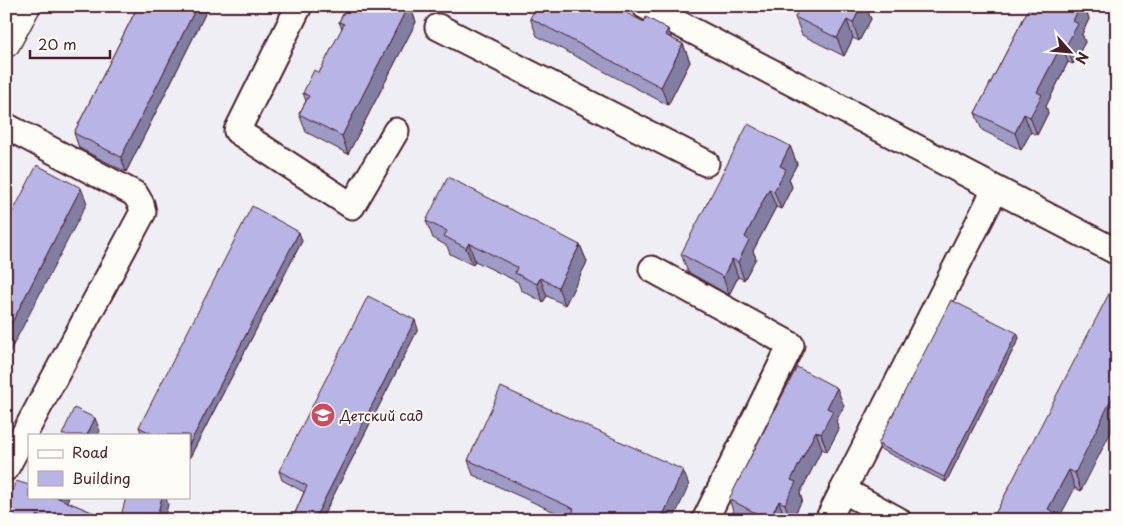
<svg xmlns="http://www.w3.org/2000/svg" width="1123" height="526" font-family="'Playpen Sans',sans-serif">
  <style>
    .lines { fill: none; stroke-linecap: round; stroke-linejoin: round }
    .minor-casing { stroke: #4a1f2b; stroke-width: 29 }
    .secondary-casing { stroke: #4a1f2b; stroke-width: 31 }
    .minor { stroke: #fdfcf7; stroke-width: 25 }
    .secondary { stroke: #fdfcf7; stroke-width: 28 }
    .wall { fill: #9e9bc6; stroke: #4a1f2b }
    .shaded-wall { fill: #817ea1; stroke: #4a1f2b }
    .building { fill: #b8b4e6; stroke: #4a1f2b }
    .labels { text-anchor: middle; dominant-baseline: central; stroke-width: 4; stroke-linejoin: round; paint-order: stroke }
    .poi-label { font-size: 14px; fill: #4a1f2b; stroke: #fdfcf7; text-anchor: start }
  </style>
  <rect width="100%" height="100%" fill="#efeef4"/>
  <filter id="ink" filterUnits="userSpaceOnUse"><feTurbulence type="fractalNoise" baseFrequency=".02" numOctaves="2"/><feDisplacementMap in="SourceGraphic" scale="10" xChannelSelector="R" yChannelSelector="G"/><feConvolveMatrix kernelMatrix="1 2 1 2 8 2 1 2 1" color-interpolation-filters="sRGB"/></filter>
  <g filter="url(#ink)">
    <g class="lines">
      <defs>
        <g id="minor">
          <path d="M299 6 237 131 352 206 396 131"/>
          <path d="M645 6 1117 252"/>
          <path d="M438 27 706 163"/>
          <path d="M6 126 135 194 141 204 143 212 6 468"/>
          <path d="M652 269 791 345 705 520"/>
          <path d="M828 520 843 490"/>
          <path d="M898 520 843 490 995 190"/>
        </g>
        <path id="secondary" d="M6 43 26 6"/>
      </defs>
      <use href="#minor" class="minor-casing"/>
      <use href="#secondary" class="secondary-casing"/>
      <use href="#minor" class="minor"/>
      <use href="#secondary" class="secondary"/>
    </g>
    <g class="wall">
      <path d="M138 6H209L126 172 79 148 74 133Z"/>
      <path d="M347 6H410L416 22 348 154 306 132 299 114 306 101 303 93 319 73 342 29 339 22Z"/>
      <path d="M801 6H871L868 12 871 19 859 41 853 38 844 56 802 35 795 17Z"/>
      <path d="M1030 6H1085L1089 19 1082 34 1085 42 1073 64 1068 62 1046 106 1048 113 1037 135 1031 132 1021 150 982 130 975 113Z"/>
      <path d="M530 18 644 22 668 29 671 38 683 44 690 62 668 105 537 36Z"/>
      <path d="M790 146 797 164 789 179 792 187 781 209 776 207 753 251 756 258 744 280 738 277 729 295 688 272 681 254Z"/>
      <path d="M426 221 580 245 587 262 565 305 547 296 543 302 521 290 518 282 475 261 473 265 450 254 447 246 433 238Z"/>
      <path d="M302 241 189 459V435H142L139 427Z"/>
      <path d="M1117 289 1081 491 1075 488 992 520Z"/>
      <path d="M418 329 321 520H292L304 492 282 480 279 471Z"/>
      <path d="M1017 333 1019 338 946 482 880 449 878 444Z"/>
      <path d="M844 406 836 421 839 429 827 452 822 449 800 493 802 500 792 520H740L735 517 729 499Z"/>
      <path d="M468 460 689 485 570 519 473 475Z"/>
      <path d="M67 502 111 520H6Z"/>
    </g>
    <g class="shaded-wall">
      <path d="M197 6H209L126 172 121 157Z"/>
      <path d="M408 6H410L416 22 348 154 342 136Z"/>
      <path d="M861 6H871L868 12 871 19 859 41 853 23Z"/>
      <path d="M1080 6H1085L1089 19 1082 34 1085 42 1073 64 1066 46 1073 21Z"/>
      <path d="M847 20 853 38 844 56 837 38Z"/>
      <path d="M668 29 675 46 665 35Z"/>
      <path d="M683 44 690 62 668 105 661 87Z"/>
      <path d="M1062 44 1068 62 1046 106 1048 113 1037 135 1030 117 1037 92Z"/>
      <path d="M1024 114 1031 132 1021 150 1015 133Z"/>
      <path d="M790 146 797 164 789 179 792 187 781 209 774 191 780 166Z"/>
      <path d="M81 188 87 203 6 359V334Z"/>
      <path d="M769 189 776 207 753 251 756 258 744 280 738 262 745 237Z"/>
      <path d="M299 232 302 241 189 459V445Z"/>
      <path d="M469 243 475 261 473 265 466 248Z"/>
      <path d="M580 245 587 262 565 305 558 287Z"/>
      <path d="M732 259 738 277 729 295 723 277Z"/>
      <path d="M540 278 547 296 543 302 537 284Z"/>
      <path d="M415 320 418 329 321 520H314Z"/>
      <path d="M1017 333 1019 338 946 482 944 477Z"/>
      <path d="M1117 375V420L1081 491 1075 473 1111 388Z"/>
      <path d="M837 388 844 406 836 421 839 429 827 452 821 434 827 408Z"/>
      <path d="M95 418 100 431 98 435H87Z"/>
      <path d="M816 431 822 449 800 493 802 500 792 520H790L785 504 791 480Z"/>
      <path d="M683 470 689 485 673 520H661Z"/>
      <path d="M1069 470 1075 488 1058 520H1050L1048 509Z"/>
      <path d="M58 497H69L63 511Z"/>
      <path d="M162 497H166L168 505 164 520H156Z"/>
      <path d="M779 501 785 519 769 520Z"/>
    </g>
    <g class="building">
      <path d="M138 6H197L121 157 74 133Z"/>
      <path d="M347 6H408L342 136 299 114 309 96 303 93 314 70 319 73 344 24 339 22Z"/>
      <path d="M537 6H613L644 22 646 17 668 29 665 35 683 44 661 87 530 18Z"/>
      <path d="M801 6H861L853 23 847 20 837 38 795 17Z"/>
      <path d="M1030 6H1080L1073 21 1078 24 1066 46 1062 44 1037 92 1042 95 1030 117 1024 114 1015 133 975 113Z"/>
      <path d="M748 124 790 146 780 166 786 169 774 191 769 189 745 237 749 240 738 262 732 259 723 277 681 254Z"/>
      <path d="M37 165 81 188 6 334V225Z"/>
      <path d="M448 177 580 245 558 287 540 278 537 284 515 273 517 267 469 243 466 248 444 236 447 231 426 221Z"/>
      <path d="M252 206 299 232 189 445V435H154L139 427Z"/>
      <path d="M1113 286 1117 289V375L1111 388 1116 390 1075 473 1069 470 1048 509 1054 512 1050 520H992Z"/>
      <path d="M368 296 415 320 314 520H292L307 486 279 471Z"/>
      <path d="M951 300 1017 333 944 477 878 444Z"/>
      <path d="M797 367 837 388 827 408 833 411 821 434 816 431 791 480 796 482 785 504 779 501 769 520 729 499Z"/>
      <path d="M501 387 683 470 661 520H569L574 509 468 460Z"/>
      <path d="M74 408 95 418 87 435H62Z"/>
      <path d="M16 481 29 485V497H58V498L111 520H50L37 515 36 520H6V509Z"/>
      <path d="M126 497H162L156 520H120Z"/>
    </g>
  </g>
  <defs>
    <symbol id="school-disc" viewBox="-11 -11 22 22"><circle r="9.5" fill="#d1495b" stroke="#fdfcf7"/><path d="M0-5L7-2L0 1L-7-2ZM-4 1L0 2.5L4 1V4Q0 6-4 4Z" fill="#fff"/></symbol>
  </defs>
  <g fill-rule="evenodd">
    <use href="#school-disc" x="309" y="401" width="28" height="28"/>
  </g>
  <g class="labels">
    <g class="poi-label">
      <text x="340" y="415">Детский сад</text>
    </g>
  </g>
  <rect width="1123" height="526" fill="none" stroke="#fdfcf7" stroke-width="25"/>
  <rect x="12" y="12" width="1098" height="501" fill="none" stroke="#4a1f2b" stroke-width="2" filter="url(#ink)"/>
  <rect x="28" y="434" width="162" height="65" fill="#fdfcf7" stroke="#b5a4a5"/>
  <rect x="38" y="450" width="25" height="8" fill="#fdfcf7" stroke="#b5a4a5"/>
  <text x="72" y="458" font-size="15" fill="#4a1f2b">Road</text>
  <rect x="38" y="471" width="25" height="15" fill="#b8b4e6" stroke="#b5a4a5"/>
  <text x="72" y="484" font-size="15" fill="#4a1f2b">Building</text>
  <g transform="translate(1070 52) rotate(117)" stroke="#fdfcf7" stroke-width="4" paint-order="stroke">
  <path d="M0-4L9 19L0 12L-9 19Z" fill="#4a1f2b"/>
  <text y="-8" font-size="14" font-weight="bold" text-anchor="middle" fill="#4a1f2b">N</text>
  </g>
  <path d="M30 50v8h80v-8" fill="none" stroke="#4a1f2b" stroke-width="2.5"/>
  <text x="38" y="50" font-size="15" fill="#4a1f2b" stroke="#fdfcf7" stroke-width="4" paint-order="stroke">20 m</text>
</svg>
